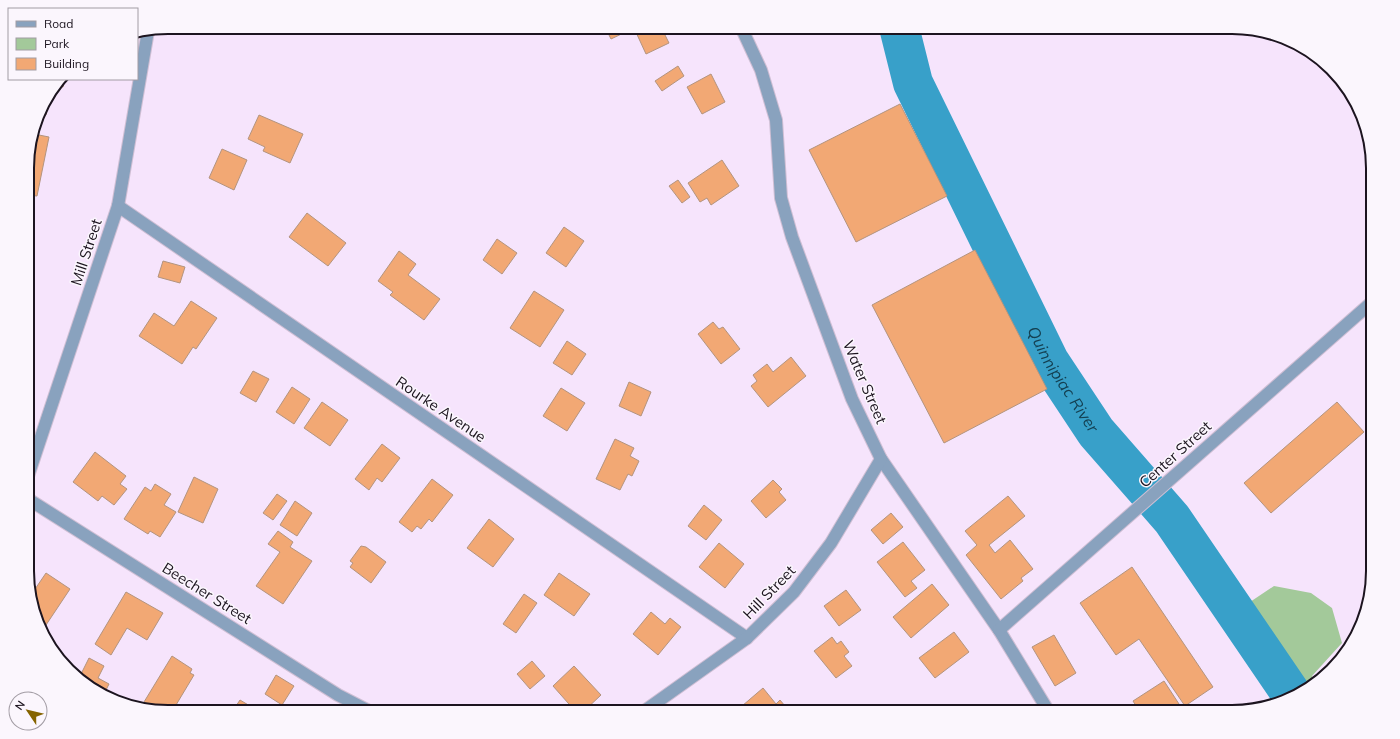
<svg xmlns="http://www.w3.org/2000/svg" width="1400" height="739" font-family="Mulish,sans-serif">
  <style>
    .green { fill: #a3c99a }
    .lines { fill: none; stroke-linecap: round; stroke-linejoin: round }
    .river { stroke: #38a0c9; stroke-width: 40 }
    .building { fill: #f2a874; stroke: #b3947f }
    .minor-casing { stroke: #cfbfd4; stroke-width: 14 }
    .minor { stroke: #89a2be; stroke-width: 12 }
    .labels { text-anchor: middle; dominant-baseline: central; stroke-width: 3; stroke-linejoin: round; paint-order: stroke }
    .street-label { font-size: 15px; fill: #1c141f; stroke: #fbf6fd }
    .water-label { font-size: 16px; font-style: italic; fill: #144052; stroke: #fbf6fd }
    .rim { fill: none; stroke: #1c141f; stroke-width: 2 }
  </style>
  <rect width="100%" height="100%" fill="#f6e4fc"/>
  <path class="green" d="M1179 502 1247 604 1274 586 1311 593 1332 608 1342 643 1312 676 1315 682 1310 688 1282 698 1156 526Z"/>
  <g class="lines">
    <path class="river" id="s1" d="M899 27 913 83 1049 361 1096 432 1172 519 1292 695"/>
  </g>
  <g class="building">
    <path d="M605 27H661L669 43 646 54 634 28 611 39Z"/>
    <path d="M678 66 684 76 662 91 655 81Z"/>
    <path d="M711 74 725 102 702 114 687 87Z"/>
    <path d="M62 79H65L63 87 57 86Z"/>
    <path d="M49 95 46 115 39 114 41 106Z"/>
    <path d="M900 104 947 196 856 242 809 150Z"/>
    <path d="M259 115 303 134 290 163 263 151 265 147 248 139Z"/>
    <path d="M34 134 49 137 37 196 27 195V159Z"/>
    <path d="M222 149 247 160 234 190 209 178Z"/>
    <path d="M722 160 739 186 711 205 707 198 700 202 688 183Z"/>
    <path d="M678 180 690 197 682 203 669 186Z"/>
    <path d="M307 213 346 243 328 266 289 237Z"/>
    <path d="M27 219 31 220 27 237Z"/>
    <path d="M564 227 584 241 566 267 546 253Z"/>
    <path d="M497 239 517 253 502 274 483 260Z"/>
    <path d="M975 250 1047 389 944 443 872 305Z"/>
    <path d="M399 251 416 264 408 275 440 299 424 320 390 295 393 292 378 281Z"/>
    <path d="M163 261 185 267 180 283 158 277Z"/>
    <path d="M534 291 564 310 540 347 510 328Z"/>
    <path d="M191 301 217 318 196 349 193 347 182 364 139 336 154 313 174 326Z"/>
    <path d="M713 322 719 329 723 327 740 349 721 364 698 334Z"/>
    <path d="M567 341 586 354 572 375 553 363Z"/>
    <path d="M791 357 806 376 768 407 751 386 757 381 753 375 767 364 773 372Z"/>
    <path d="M253 371 269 379 256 402 240 393Z"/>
    <path d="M629 382 651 392 641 416 619 406Z"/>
    <path d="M292 387 310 399 294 424 276 412Z"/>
    <path d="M561 388 585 403 567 431 543 416Z"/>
    <path d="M322 402 348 420 330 446 304 428Z"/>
    <path d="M1337 402 1364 432 1271 513 1244 483Z"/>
    <path d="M615 439 634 448 630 456 639 461 632 476 628 474 620 490 596 479Z"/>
    <path d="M382 444 400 458 382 482 377 478 369 490 355 479Z"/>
    <path d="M95 452 126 476 120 484 127 489 114 505 102 496 98 501 73 482Z"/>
    <path d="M194 477 218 489 203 523 178 512Z"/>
    <path d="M432 479 453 495 432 522 429 519 421 529 417 526 412 532 399 522Z"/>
    <path d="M773 480 782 489 779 492 786 500 766 518 751 501Z"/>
    <path d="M155 484 171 494 164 505 176 512 160 537 150 531 148 534 124 519 145 487 151 491Z"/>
    <path d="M277 494 287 501 273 520 263 513Z"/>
    <path d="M1008 496 1025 516 989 545 995 553 1010 540 1033 569 1021 578 1023 581 1001 599 966 555 977 545 965 531Z"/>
    <path d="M295 501 312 513 297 536 280 525Z"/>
    <path d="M704 505 722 520 706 540 688 526Z"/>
    <path d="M891 513 903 527 883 544 871 530Z"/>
    <path d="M489 519 514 539 493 567 467 548Z"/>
    <path d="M278 531 293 542 290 547 312 561 283 604 256 586 280 552 268 544Z"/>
    <path d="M903 542 925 570 911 581 917 588 905 597 877 562Z"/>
    <path d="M719 543 744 564 725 588 699 567Z"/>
    <path d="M361 546 366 547 386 562 371 583 350 567 353 563 350 561Z"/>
    <path d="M1132 567 1213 687 1185 706 1139 639 1116 655 1080 603Z"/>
    <path d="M46 573 70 589 44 628 31 595Z"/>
    <path d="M559 573 590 594 574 616 544 595Z"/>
    <path d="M932 584 949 605 911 638 893 617Z"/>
    <path d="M846 590 861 610 839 626 824 606Z"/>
    <path d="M126 592 163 613 147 640 127 628 111 655 95 644Z"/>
    <path d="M524 594 537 603 516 633 503 624Z"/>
    <path d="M651 612 665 624 670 618 681 627 658 655 633 634Z"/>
    <path d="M954 632 969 652 935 678 919 658Z"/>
    <path d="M1054 635 1076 673 1055 686 1032 647Z"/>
    <path d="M832 637 837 644 841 641 849 652 844 656 852 666 836 678 814 651Z"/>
    <path d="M172 656 192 669 190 673 194 675 173 710 170 708 167 712 157 709 144 702Z"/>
    <path d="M89 658 104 666 98 678 109 684 103 696 80 676Z"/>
    <path d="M532 661 545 676 530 689 517 674Z"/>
    <path d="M574 666 601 695 583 712H576L553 686Z"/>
    <path d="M276 675 294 686 282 705 265 694Z"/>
    <path d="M1164 681 1179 704 1167 712H1140L1133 701Z"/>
    <path d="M763 688 776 704 780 700 790 712H747L742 706Z"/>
    <path d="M240 700 260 712H232Z"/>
  </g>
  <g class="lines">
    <defs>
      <g id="minor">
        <path d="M741 27 761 70 776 120 781 198 792 237 852 399 881 459 999 630 1049 712"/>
        <path d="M118 206 747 638"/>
        <path d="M28 476 118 206 148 31"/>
        <path d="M28 499 338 695 371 712"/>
        <path d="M999 630 1372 302"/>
        <path d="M643 712 747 638 794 592 831 543 881 459"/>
      </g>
    </defs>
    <use href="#minor" class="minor-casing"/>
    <use href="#minor" class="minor"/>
  </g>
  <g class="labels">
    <g class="street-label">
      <text transform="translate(86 252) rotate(-72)">Mill Street</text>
      <text transform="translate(865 382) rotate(67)">Water Street</text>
      <text transform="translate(441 409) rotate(34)">Rourke Avenue</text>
      <text transform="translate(1175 454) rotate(-42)">Center Street</text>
      <text transform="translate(769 592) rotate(-46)">Hill Street</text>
      <text transform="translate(207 593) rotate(32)">Beecher Street</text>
    </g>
    <g class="water-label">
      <text stroke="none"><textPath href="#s1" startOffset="390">Quinnipiac River</textPath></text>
    </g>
  </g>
  <path d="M0 0H1400V739H0ZM168 34H1232A134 134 0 0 1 1366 168V571A134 134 0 0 1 1232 705H168A134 134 0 0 1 34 571V168A134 134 0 0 1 168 34Z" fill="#fbf6fd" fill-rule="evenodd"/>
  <path class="rim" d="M168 34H1232A134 134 0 0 1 1366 168V571A134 134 0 0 1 1232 705H168A134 134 0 0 1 34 571V168A134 134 0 0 1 168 34Z"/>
  <rect x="8" y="8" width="130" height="72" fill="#fbf6fd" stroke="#a29ca4"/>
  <rect x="16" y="21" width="20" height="6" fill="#89a2be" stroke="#a29ca4"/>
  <text x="44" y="28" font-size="12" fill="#1c141f">Road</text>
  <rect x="16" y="38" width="20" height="12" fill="#a3c99a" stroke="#a29ca4"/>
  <text x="44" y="48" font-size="12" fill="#1c141f">Park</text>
  <rect x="16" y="58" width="20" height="12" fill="#f2a874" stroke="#a29ca4"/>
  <text x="44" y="68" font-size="12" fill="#1c141f">Building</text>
  <g transform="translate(28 711) rotate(305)"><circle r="19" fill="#fbf6fd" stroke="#a29ca4"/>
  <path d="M0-3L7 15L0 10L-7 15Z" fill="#856400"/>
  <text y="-6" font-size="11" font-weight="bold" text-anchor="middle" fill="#1c141f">N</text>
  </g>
</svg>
